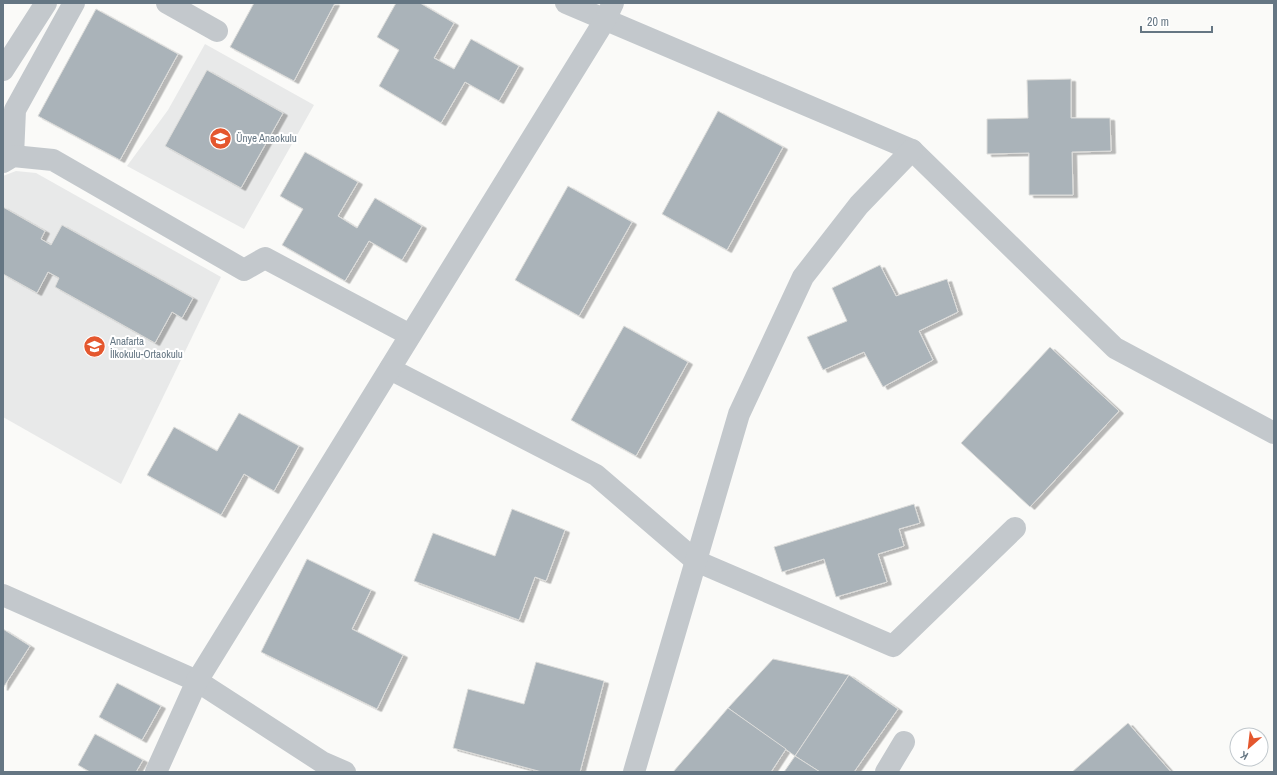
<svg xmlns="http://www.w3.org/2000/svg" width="1277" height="775" font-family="'Archivo Narrow',sans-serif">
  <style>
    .built { fill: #e8e9e9 }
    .building { fill: #aab3b9; stroke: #dcdcda; filter: url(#shadow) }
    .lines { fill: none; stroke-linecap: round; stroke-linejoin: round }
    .minor { stroke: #c3c8cc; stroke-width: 22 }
    .labels { text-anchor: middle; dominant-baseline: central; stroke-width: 4; stroke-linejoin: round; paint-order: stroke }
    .poi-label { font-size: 11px; fill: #657683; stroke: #fff; text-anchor: start }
  </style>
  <defs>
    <filter id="shadow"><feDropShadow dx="4.5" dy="2.5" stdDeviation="0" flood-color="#0004"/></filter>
  </defs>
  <rect width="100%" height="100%" fill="#fafaf8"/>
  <g class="built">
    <path d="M205 44 314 105 244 229 127 166 168 110Z"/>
    <path d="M16 171 36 173 221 277 121 484 3 417V176Z"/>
  </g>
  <g class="building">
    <path d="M254 3H335L294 81 230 47Z"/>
    <path d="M396 3H420L454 23 434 58 454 69 471 39 519 66 499 101 465 82 441 123 379 86 399 50 377 37Z"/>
    <path d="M96 9 178 54 120 160 38 116Z"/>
    <path d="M207 70 283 113 241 188 165 146Z"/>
    <path d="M1071 79V118H1110L1111 151 1072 152 1073 195H1029V153L987 154V119L1028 118 1027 80Z"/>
    <path d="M718 111 783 147 727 250 662 214Z"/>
    <path d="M305 152 358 182 338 216 357 228 375 198 422 226 402 260 369 241 345 281 282 245 303 209 280 196Z"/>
    <path d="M568 186 632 222 579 316 515 280Z"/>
    <path d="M3 207 45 231 41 239 51 245 62 225 193 298 182 318 172 312 155 343 55 287 59 278 48 272 37 293 3 274Z"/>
    <path d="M880 265 896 296 947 279 958 312 919 331 933 360 883 387 864 352 823 370 807 337 847 321 832 288Z"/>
    <path d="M624 326 688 362 636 456 571 420Z"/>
    <path d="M1050 347 1119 411 1030 507 961 443Z"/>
    <path d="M239 413 299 446 274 491 244 474 221 515 147 475 174 427 217 451Z"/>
    <path d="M914 504 920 523 899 529 904 546 878 554 887 582 836 597 824 559 782 572 774 547Z"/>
    <path d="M512 509 565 530 546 581 535 577 519 620 414 581 433 533 495 556Z"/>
    <path d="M307 559 371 590 352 629 403 655 377 709 261 652Z"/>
    <path d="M3 629 30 646 3 688Z"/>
    <path d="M773 659 849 675 795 756 728 708Z"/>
    <path d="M536 662 604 681 580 772H542L453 748 468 689 524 704Z"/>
    <path d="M849 675 898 709 854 772H820L795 756Z"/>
    <path d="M117 683 161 706 142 740 99 717Z"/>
    <path d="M728 708 786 749 771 772H673Z"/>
    <path d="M1128 723 1171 772H1072Z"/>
    <path d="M95 734 143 760 136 772H90L78 765Z"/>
    <path d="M795 756 820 772H784Z"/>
  </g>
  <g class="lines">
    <g class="minor">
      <path d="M167 3 217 31"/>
      <path d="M566 3 912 150 1115 348 1274 433"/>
      <path d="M3 70 46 3"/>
      <path d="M13 156 15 110 74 3"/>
      <path d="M3 162 13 156 53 160 244 270 265 258 410 335"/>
      <path d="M390 369 596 475 696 561 893 646 1015 528"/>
      <path d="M3 595 197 681 322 762 345 772"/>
      <path d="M156 772 197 681 605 20 613 3"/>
      <path d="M634 772 739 414 803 277 859 205 912 150"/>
      <path d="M886 772 904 742"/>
    </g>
  </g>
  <defs>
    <symbol id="school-disc" viewBox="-11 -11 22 22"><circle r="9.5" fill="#e4572e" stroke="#fff"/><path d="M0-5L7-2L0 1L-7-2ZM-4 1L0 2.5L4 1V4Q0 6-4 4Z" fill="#fff"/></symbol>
  </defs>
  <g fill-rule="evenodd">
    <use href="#school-disc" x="208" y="126" width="25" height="25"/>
    <use href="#school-disc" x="82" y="334" width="25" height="25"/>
  </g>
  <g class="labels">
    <g class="poi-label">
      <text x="236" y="138">Ünye Anaokulu</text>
      <text x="110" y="341">Anafarta<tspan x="110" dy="13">İlkokulu-Ortaokulu</tspan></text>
    </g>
  </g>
  <rect width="1277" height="775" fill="none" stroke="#657683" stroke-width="8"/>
  <g transform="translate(1249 747) rotate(208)"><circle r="19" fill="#ffffff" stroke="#c1c8cd"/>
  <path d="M0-3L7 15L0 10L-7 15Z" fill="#e4572e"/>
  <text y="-6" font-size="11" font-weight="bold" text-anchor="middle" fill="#657683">K</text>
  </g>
  <path d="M1141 26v6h71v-6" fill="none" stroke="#657683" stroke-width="2"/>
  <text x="1147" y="26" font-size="12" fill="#657683" stroke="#ffffff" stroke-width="3" paint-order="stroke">20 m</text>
</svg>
